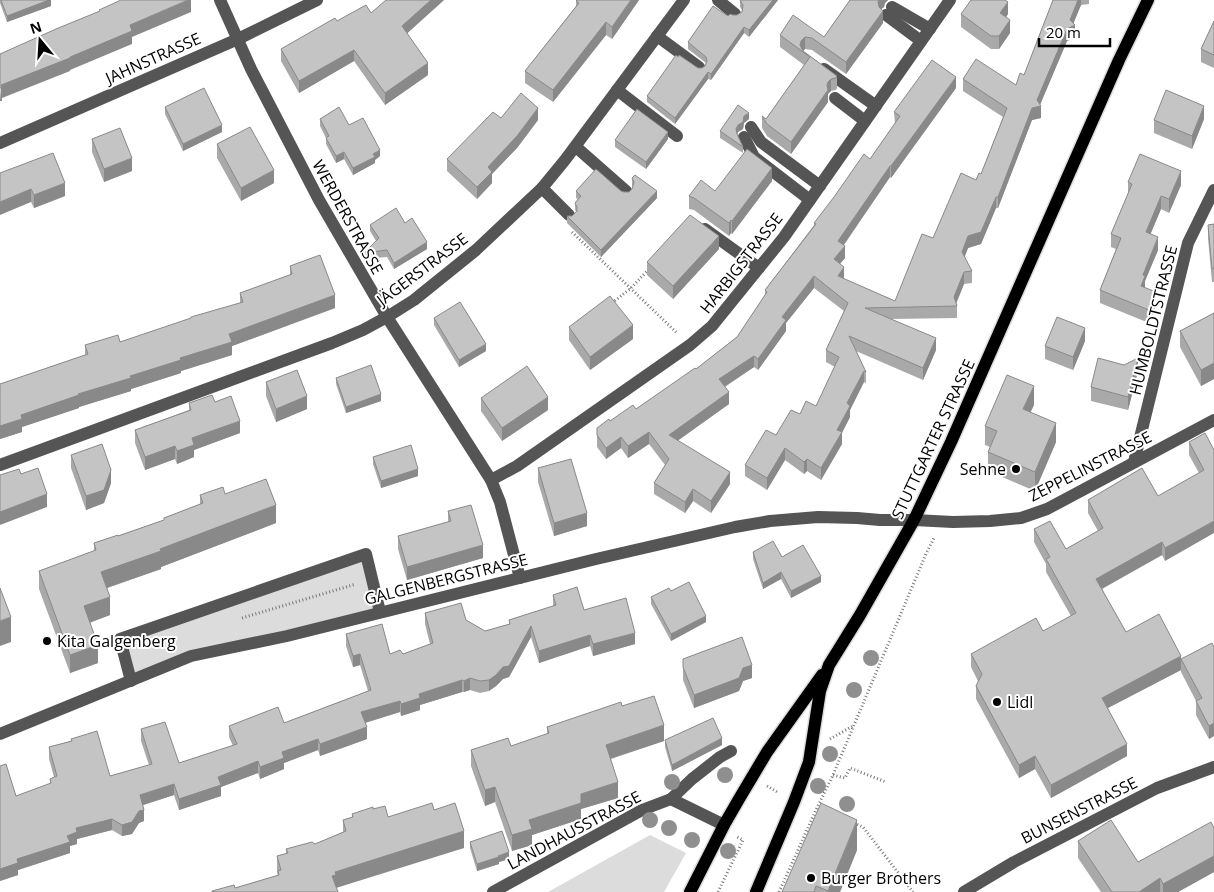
<svg xmlns="http://www.w3.org/2000/svg" width="1214" height="892" font-family="'Open Sans',sans-serif">
  <style>
    .green { fill: #dcdcdc }
    .lines { fill: none; stroke-linecap: round; stroke-linejoin: round }
    .major-casing { stroke: #dbdbdb; stroke-width: 15 }
    .path { stroke: #777; stroke-width: 3; stroke-dasharray: 1 2.5; stroke-linecap: butt }
    .minor { stroke: #555; stroke-width: 12 }
    .major { stroke: #000; stroke-width: 12 }
    .tree { fill: #8f8f8f }
    .wall { fill: #a9a9a9 }
    .shaded-wall { fill: #898989 }
    .building { fill: #c4c4c4; stroke: #898989 }
    .poi-dot { fill: #000; stroke: #fff; stroke-width: 2 }
    .labels { text-anchor: middle; dominant-baseline: central; stroke-width: 4; stroke-linejoin: round; paint-order: stroke }
    .street-label { font-size: 16px; fill: #000; stroke: #fff }
    .poi-label { font-size: 16px; fill: #000; stroke: #fff; text-anchor: start }
  </style>
  <rect width="100%" height="100%" fill="#fff"/>
  <g class="green">
    <path d="M366 554 380 612 206 653 131 681 120 639Z"/>
    <path d="M650 835 686 853 664 892H548Z"/>
  </g>
  <g class="lines">
    <defs>
      <g id="major">
        <path d="M690 892 724 825 739 799 767 752 822 675"/>
        <path d="M756 892 794 802 809 762 820 691 829 665 860 615 914 520 951 442 1119 60 1148 0"/>
      </g>
    </defs>
    <use href="#major" class="major-casing"/>
    <g class="path">
      <path d="M572 232 677 333"/>
      <path d="M612 303 630 289 650 268"/>
      <path d="M242 618 356 584"/>
      <path d="M830 739 853 726"/>
      <path d="M833 775 845 778 850 768 886 782"/>
      <path d="M767 786 779 793"/>
      <path d="M854 823 863 827 913 892"/>
      <path d="M718 892 743 840 737 837"/>
      <path d="M779 892 816 810 833 775 926 554 934 538"/>
    </g>
    <g class="minor">
      <path d="M220 0 251 69 319 200 387 317 491 480 500 502 520 578"/>
      <path d="M718 0 735 14"/>
      <path d="M892 7 930 29"/>
      <path d="M886 15 921 41"/>
      <path d="M657 36 699 67"/>
      <path d="M824 69 876 106"/>
      <path d="M617 90 677 136"/>
      <path d="M835 98 865 121"/>
      <path d="M751 127 761 142 820 186"/>
      <path d="M744 137 754 157 810 200"/>
      <path d="M0 143 238 39 317 0"/>
      <path d="M576 147 626 191"/>
      <path d="M542 188 569 215"/>
      <path d="M705 229 759 268"/>
      <path d="M1134 462 1188 243 1214 190"/>
      <path d="M0 465 332 343 363 330 387 317 414 300 476 250 542 188 565 160 684 0"/>
      <path d="M491 480 517 466 690 345 712 326 784 237 950 0"/>
      <path d="M131 681 120 639 366 554 380 612"/>
      <path d="M0 734 191 656 287 636 596 559 735 527 770 521 818 517 857 518 880 520H914L953 522 990 521 1021 518 1047 509 1214 420"/>
      <path d="M671 799 724 825"/>
      <path d="M493 892 642 810 671 799 692 779 720 757 731 751"/>
      <path d="M964 892 1014 862 1157 788 1214 767"/>
    </g>
    <use href="#major" class="major"/>
  </g>
  <g class="tree">
    <circle cx="871" cy="658" r="8"/>
    <circle cx="854" cy="690" r="8"/>
    <circle cx="830" cy="754" r="8"/>
    <circle cx="725" cy="775" r="8"/>
    <circle cx="672" cy="782" r="8"/>
    <circle cx="818" cy="786" r="8"/>
    <circle cx="847" cy="804" r="8"/>
    <circle cx="650" cy="820" r="8"/>
    <circle cx="669" cy="828" r="8"/>
    <circle cx="692" cy="840" r="8"/>
    <circle cx="728" cy="851" r="8"/>
  </g>
  <g class="wall">
    <path d="M0 0H51V6L7 22 0 3Z"/>
    <path d="M444 0 407 33 428 75 385 105 354 61 299 93 281 61V49L337 21 371 13Z"/>
    <path d="M577 0H639L612 39 606 35 553 102 525 83V71L576 6V1Z"/>
    <path d="M778 0 749 37 744 33 711 80 708 79 675 124 647 102V96L698 68H702L705 66 706 63 688 49V42L728 16 737 15 742 12V10L740 7V1Z"/>
    <path d="M850 0H888L885 3 884 7 881 9 883 23 846 74 812 50 805 49 803 51 837 76V88L836 90 831 91 828 93V102L791 154 767 136 762 128V116L766 119 804 65 780 47V35L824 37Z"/>
    <path d="M1053 0H1089V4L1081 5 1073 23 1075 37 1067 41 1040 105 1041 118 1032 120 998 208H996L981 244 968 248 964 257 972 271V283L964 284 956 304 957 306V318L891 319 936 350 923 380 856 351 866 372V383L864 382 850 410V417L842 432V444L821 480 807 471 804 474 785 460 767 490 745 476V465L776 435 800 414 816 406 835 367 826 362V350L844 311 814 288 786 323V331L758 370 754 367 725 387 729 404 678 440 730 484 711 513 693 501 685 513 654 494V483L665 465 649 444 628 458 621 448 606 459 597 447V428L636 409 696 369 737 337 765 295V290L814 225V223L870 159 895 124 894 112 956 88 891 178 890 177 844 245 845 258 840 263 844 279 895 301 933 238 976 180 981 174 1003 117 963 91V79L1016 85 1024 75Z"/>
    <path d="M1006 1 1008 14 1006 17 1010 33 999 49H991L961 27V14Z"/>
    <path d="M1214 21V68L1201 62V49Z"/>
    <path d="M165 107 222 132 183 151 165 114Z"/>
    <path d="M501 118 538 120 517 148 492 174V183L477 199 447 171V159Z"/>
    <path d="M320 119 349 125 380 156 375 160V163L353 175 344 159 336 163 326 144V138L320 126Z"/>
    <path d="M749 119 744 123 743 129 738 132 737 134 743 147V153L720 138V131Z"/>
    <path d="M1204 119 1192 149 1154 133V120Z"/>
    <path d="M92 139 132 171 104 182 92 152Z"/>
    <path d="M668 139 646 169 615 147V140Z"/>
    <path d="M217 144 274 183 241 201 217 158Z"/>
    <path d="M0 173 65 196 34 208 31 202Z"/>
    <path d="M632 178 657 198 601 257 567 223V216H572L576 212 575 209V203L578 199 576 198V191L629 192 632 189 633 187 632 185Z"/>
    <path d="M772 181 732 234 731 233 729 236 694 210 689 209V196L715 191Z"/>
    <path d="M1128 182 1181 185 1169 213 1161 209 1150 234 1158 250 1145 281V288L1156 305 1149 323 1100 303V290L1116 249 1111 247V234L1128 194Z"/>
    <path d="M405 223 427 249 394 269 387 257 364 259V253L376 241 370 231V225Z"/>
    <path d="M1214 224V282H1212L1208 238V225Z"/>
    <path d="M719 249 673 299 647 275V262Z"/>
    <path d="M290 266 335 308 232 346V355L181 371V373L131 389V391L79 407V408L22 427V432L0 439V384L85 355V345L120 342 240 303V293L290 275Z"/>
    <path d="M1214 313V379L1201 386 1180 347V331Z"/>
    <path d="M434 318 486 351 459 367 434 325Z"/>
    <path d="M569 327 633 339 590 370 569 340Z"/>
    <path d="M1085 341 1073 370 1045 359V346Z"/>
    <path d="M1138 371 1128 410 1091 401V387Z"/>
    <path d="M336 378 381 401 346 413 336 384Z"/>
    <path d="M266 382 307 409 276 422 266 396Z"/>
    <path d="M481 398 548 410 502 441 481 411Z"/>
    <path d="M215 402 240 433 194 450V457L177 464 175 459 145 470 135 443V430L189 410V403Z"/>
    <path d="M1034 405 1030 412 1056 442 1035 491 988 471V452L990 447 985 445V426Z"/>
    <path d="M1189 442 1214 450 1165 561 1162 555 1102 589 1126 632 1181 659 1214 647V736L1209 739 1196 715V701L1181 672V670L1108 708 1127 756 1051 798 1035 769 1019 778 976 699V686L978 681 971 667V654L1043 631 1071 616 1046 572V564L1034 542V529L1066 549 1098 531 1088 513V500L1158 496 1199 473 1189 455Z"/>
    <path d="M71 455 111 483 104 503 86 510 71 468Z"/>
    <path d="M373 457 418 476 381 488 373 464Z"/>
    <path d="M538 468 587 526 554 536 538 482Z"/>
    <path d="M225 494 276 523 161 567V569L107 588 110 615 90 622 98 663 70 673 39 589V571L94 551V543L118 536 164 520V518L200 504V495Z"/>
    <path d="M448 511 483 558 407 580 398 549V536L448 522Z"/>
    <path d="M753 552 782 557 821 582 791 598 781 579 763 589 753 559Z"/>
    <path d="M671 591 706 622 671 641 651 604V597Z"/>
    <path d="M553 595 584 610 635 644 593 656 590 646 539 663 531 637 509 677 503 679 496 686 489 691 480 693 470 690 464 692H462L420 705V710L401 716 400 712 365 723 367 739 320 756 318 750 284 763V769L260 779 258 773 221 787V796L179 810 174 795 143 805 144 821 139 823 132 834 122 836 112 830 77 839V844L70 846V853L18 870V875L0 881V766L16 796 50 784V779L54 777 49 759V747L71 741V739L110 776 149 765 141 741V729L179 763 233 746 229 737V726L284 723 368 691 360 665 353 667 346 646V634L390 654H403L430 644 425 624V613L466 620 485 631 509 624V620L553 606Z"/>
    <path d="M683 659 752 678 743 681 739 691 694 708 683 680Z"/>
    <path d="M622 706 664 741 611 759 618 798 581 809V819L532 835V845L512 851 495 802 485 806 471 766V750L511 746 547 734V727Z"/>
    <path d="M665 740 722 745 672 771 665 747Z"/>
    <path d="M373 809 388 817 434 810 464 848 235 888 278 875 277 873V856L286 854V849L315 844 343 832V820L352 817V814Z"/>
    <path d="M1214 828V872L1178 892H1101L1078 858V841L1138 862Z"/>
    <path d="M470 842 509 859 499 862V864L477 871 470 848Z"/>
    <path d="M857 850 840 892H782Z"/>
  </g>
  <g class="shaded-wall">
    <path d="M49 0H51V6L7 22V16Z"/>
    <path d="M188 0H191V12L132 37V44L70 70V71L2 98V101H0L1 85 70 57 130 25Z"/>
    <path d="M431 0H444L402 38V26Z"/>
    <path d="M631 0H639L612 39V27Z"/>
    <path d="M773 0H778L749 37V30Z"/>
    <path d="M879 0H888L885 3 884 7 880 10 878 2Z"/>
    <path d="M1078 0H1081V5L1072 27 1075 25V37L1067 41 1039 107 1041 106V118L1032 120 998 208V197L1032 108 1037 100Z"/>
    <path d="M1008 2V14L1000 26V13Z"/>
    <path d="M883 11V23L846 74V62Z"/>
    <path d="M1010 20V33L999 49V36Z"/>
    <path d="M606 22V35L553 102V90Z"/>
    <path d="M744 27V33L711 80V74Z"/>
    <path d="M805 37V49L802 52 800 45 801 41Z"/>
    <path d="M354 50V61L299 93V81Z"/>
    <path d="M428 63V75L385 105V93Z"/>
    <path d="M708 72V79L675 124V118Z"/>
    <path d="M956 77V88L891 178V166Z"/>
    <path d="M831 79V91L828 94V102L791 154V142L827 85 828 82Z"/>
    <path d="M1204 106V119L1192 149V136Z"/>
    <path d="M538 108V120L517 148 492 174V183L477 199V187L488 167Z"/>
    <path d="M749 113V119L744 123 743 129 738 132 736 136V129L738 125 744 116Z"/>
    <path d="M222 125V132L183 151V144Z"/>
    <path d="M668 132V139L646 169V162Z"/>
    <path d="M380 150V156L375 160V163L353 175V168L373 154Z"/>
    <path d="M344 152V159L336 163V156Z"/>
    <path d="M132 158V171L104 182V169Z"/>
    <path d="M890 166V177L838 253V241Z"/>
    <path d="M772 168V181L732 234V221Z"/>
    <path d="M274 170V183L241 201V188Z"/>
    <path d="M1181 171V185L1169 213V199Z"/>
    <path d="M65 183V196L34 208V195Z"/>
    <path d="M31 189V202L0 215V202Z"/>
    <path d="M657 191V198L601 257V250Z"/>
    <path d="M1161 196V209L1146 245V232Z"/>
    <path d="M996 197V208L981 244 968 248 962 264V252L968 236Z"/>
    <path d="M731 220V233L729 236V223Z"/>
    <path d="M719 236V249L673 299V286Z"/>
    <path d="M1158 237V250L1145 281V289L1141 286 1143 275Z"/>
    <path d="M427 242V249L394 269V263Z"/>
    <path d="M845 246V258L834 271V259Z"/>
    <path d="M844 267V278L838 276Z"/>
    <path d="M964 272V284L955 306 954 297Z"/>
    <path d="M814 276V288L786 323V331L758 370V359L782 317Z"/>
    <path d="M1156 292V305L1149 323V310Z"/>
    <path d="M335 295V308L232 346V355L181 371V373L131 389V391L79 407V408L22 427V432L0 439V426L21 415 180 358 229 334Z"/>
    <path d="M633 325V339L590 370V357Z"/>
    <path d="M1085 328V341L1073 370V357Z"/>
    <path d="M936 338V350L923 380V368Z"/>
    <path d="M486 344V351L459 367V360Z"/>
    <path d="M754 356V367L719 390V379Z"/>
    <path d="M1138 358V371L1128 410V397Z"/>
    <path d="M1214 363V379L1201 386V370Z"/>
    <path d="M864 371V382L850 410V417L842 433V444L821 480V468L837 430 847 403Z"/>
    <path d="M1034 386V405L1023 428V409Z"/>
    <path d="M729 392V404L669 447V435Z"/>
    <path d="M381 394V401L346 413V407Z"/>
    <path d="M307 396V409L276 422V409Z"/>
    <path d="M548 397V410L502 441V428Z"/>
    <path d="M240 421V433L194 450V457L177 464V451L192 438Z"/>
    <path d="M1056 423V442L1035 491V472Z"/>
    <path d="M649 432V444L628 458V446Z"/>
    <path d="M621 437V448L606 459V448Z"/>
    <path d="M175 446V459L145 470V457Z"/>
    <path d="M785 448V460L767 490V478Z"/>
    <path d="M807 459V471L804 474V462Z"/>
    <path d="M418 469V476L381 488V481Z"/>
    <path d="M111 470V483L104 503 86 510V496Z"/>
    <path d="M730 472V484L711 513V501Z"/>
    <path d="M693 489V501L685 513V502Z"/>
    <path d="M47 494V507L0 525V512Z"/>
    <path d="M276 505V523L161 567V569L101 590V572L160 549Z"/>
    <path d="M587 513V526L554 536V523Z"/>
    <path d="M1214 521V533L1165 561V548Z"/>
    <path d="M1162 542V555L1096 592V579Z"/>
    <path d="M483 545V558L407 580V567Z"/>
    <path d="M781 572V579L763 589V583Z"/>
    <path d="M821 576V582L791 598V591Z"/>
    <path d="M110 597V615L84 625V606Z"/>
    <path d="M706 616V622L671 641V634Z"/>
    <path d="M11 617V642L0 646V621Z"/>
    <path d="M531 626V637L509 677 503 679 496 686 489 691V680Z"/>
    <path d="M635 633V644L593 656V644Z"/>
    <path d="M590 635V646L539 663V651Z"/>
    <path d="M98 645V663L70 673V655Z"/>
    <path d="M360 654V665L353 667V656Z"/>
    <path d="M1181 656V670L1102 711V698Z"/>
    <path d="M752 665V678L743 681 739 691 694 708V695L743 668Z"/>
    <path d="M470 678V690L464 692V681Z"/>
    <path d="M462 680V692L420 705V710L401 716V704L419 694Z"/>
    <path d="M400 701V712L361 724V712Z"/>
    <path d="M1214 723V736L1209 739V726Z"/>
    <path d="M664 725V741L606 760V745Z"/>
    <path d="M367 727V739L320 756V744Z"/>
    <path d="M722 738V745L672 771V765Z"/>
    <path d="M318 739V750L284 763V769L260 779V767L282 752Z"/>
    <path d="M1127 744V756L1051 798V785Z"/>
    <path d="M1035 756V769L1019 778V765Z"/>
    <path d="M258 761V773L221 787V796L179 810V799L218 777Z"/>
    <path d="M618 782V798L581 809V819L532 835V845L512 851V835L529 820 581 794Z"/>
    <path d="M174 784V795L140 806V795Z"/>
    <path d="M495 787V802L485 806V790Z"/>
    <path d="M144 810V821L139 823 132 834 122 836V825L139 811Z"/>
    <path d="M112 819V830L77 839V844L70 846V853L18 870V875L0 881V869L17 859 67 836 76 828Z"/>
    <path d="M857 820V850L840 892H828Z"/>
    <path d="M464 831V848L336 888 332 876 335 872Z"/>
    <path d="M509 852V859L499 862V864L477 871V864Z"/>
    <path d="M1214 856V872L1178 892H1163V884Z"/>
    <path d="M1160 878V892H1139Z"/>
  </g>
  <g class="building">
    <path d="M1 0H49L7 16Z"/>
    <path d="M121 0H188L130 25 132 31 70 57V58L1 85 2 88H0V54L56 29 100 11 99 10Z"/>
    <path d="M386 0H431L402 26 428 63 385 93 354 50 299 81 281 49 335 18 337 21 366 5 371 13Z"/>
    <path d="M577 0H631L612 27 606 22 553 90 525 71 579 3 576 1Z"/>
    <path d="M740 0H773L749 30 744 27 711 74 708 72 675 118 647 96 676 55 678 57 679 55 698 68H702L705 66 707 61 706 57 688 42 713 6 728 16 730 14 733 15H737L742 12 743 5Z"/>
    <path d="M850 0H879L878 2 879 7 883 11 846 62 812 38 805 37 801 41 800 45 803 51 837 76 836 77V78L831 79 828 82 827 85 828 90 791 142 767 124 762 116 766 119 810 57 780 35 793 15 824 37Z"/>
    <path d="M971 0H1005L1008 2 1000 13 1010 20 999 36H991L961 14Z"/>
    <path d="M1053 0H1078L1070 20 1075 25 1067 29 1037 100 1041 106 1032 108 998 197H996L981 232 968 236 962 252 972 271 964 272 954 297 957 306 865 308 936 338 923 368 849 336 866 372 864 371 847 403 850 406 837 430 842 432 821 468 807 459 804 462 785 448 767 478 745 465 766 430 776 435 791 410 800 414 806 401 816 406 839 357 826 350 848 303 814 276 782 317 786 320 758 359 754 356 719 379 729 392 669 435 730 472 711 501 693 489 685 502 654 483 669 459 649 432 628 446 621 437 606 448 597 435V428L609 419 610 421 633 405 636 409 695 368 696 369 737 337 767 292 765 290 816 224 814 223 834 197 864 154 870 159 900 116 894 112 932 60 956 77 891 166H890L838 241 845 246 834 259 844 267 838 276 895 301 922 234 933 238 961 173 976 180 979 173 981 174 1007 108 963 79 976 59 1016 85 1020 73 1024 75Z"/>
    <path d="M1214 21V55L1201 49Z"/>
    <path d="M204 88 222 125 183 144 165 107Z"/>
    <path d="M1166 90 1204 106 1192 136 1154 120Z"/>
    <path d="M521 93 538 108 517 136 488 167 492 172 477 187 447 159 493 112 501 118Z"/>
    <path d="M738 105 749 113 744 116 743 122 738 125 736 129 737 134 743 147 720 131Z"/>
    <path d="M339 107 349 125 363 118 380 150 373 154 375 157 353 168 344 152 336 156 326 138 329 136 320 119Z"/>
    <path d="M637 109 668 132 646 162 615 140Z"/>
    <path d="M250 127 274 170 241 188 217 144Z"/>
    <path d="M120 128 132 158 104 169 92 139Z"/>
    <path d="M747 149 772 168 732 221 731 220 729 223 694 198 689 196 701 180 715 191Z"/>
    <path d="M53 153 65 183 34 195 31 189 0 202V173Z"/>
    <path d="M1140 154 1181 171 1169 199 1161 196 1146 232 1158 237 1143 275 1145 276 1141 286 1156 292 1149 310 1100 290 1121 238 1111 234 1132 184 1128 182Z"/>
    <path d="M596 169 621 191 624 192H629L632 189 634 182 632 178 635 175 657 191 601 250 567 216H572L577 211V207L575 203 581 196 576 191Z"/>
    <path d="M396 208 405 223 412 218 427 242 394 263 387 250 364 253 379 238 370 225Z"/>
    <path d="M690 215 719 236 673 286 647 262Z"/>
    <path d="M1214 224V268L1212 269 1208 225Z"/>
    <path d="M320 255 335 295 229 334 232 342 180 358 181 360 130 376 131 378 78 394 79 395 21 415 22 419 0 426V384L88 354 85 345 118 335 120 342 191 318V317L243 302 240 293 292 274 290 266Z"/>
    <path d="M610 296 633 325 590 357 569 327Z"/>
    <path d="M460 302 486 344 459 360 434 318Z"/>
    <path d="M1214 313V363L1201 370 1180 331Z"/>
    <path d="M1057 317 1085 328 1073 357 1045 346Z"/>
    <path d="M1098 358 1124 365 1138 358 1128 397 1091 387Z"/>
    <path d="M371 365 381 394 346 407 336 378Z"/>
    <path d="M527 366 548 397 502 428 481 398Z"/>
    <path d="M297 370 307 396 276 409 266 382Z"/>
    <path d="M1007 375 1034 386 1023 409 1056 423 1035 472 988 452 997 431 985 426Z"/>
    <path d="M212 395 215 402 231 396 240 421 192 438 194 445 177 451 175 446 145 457 135 430 191 410 189 403Z"/>
    <path d="M1205 433 1214 450V521L1165 548 1162 542 1096 579 1126 632 1159 614 1181 656 1102 698 1127 744 1051 785 1035 756 1019 765 976 686 982 674 971 654 1036 618 1043 631 1076 613 1046 559 1050 557 1034 529 1050 521 1066 549 1103 528 1088 500 1142 468 1158 496 1204 470 1189 442Z"/>
    <path d="M102 444 111 470 104 490 86 496 71 455Z"/>
    <path d="M411 445 418 469 381 481 373 457Z"/>
    <path d="M571 459 587 513 554 523 538 468Z"/>
    <path d="M38 468 47 494 0 512V475L19 469 21 474Z"/>
    <path d="M266 479 276 505 160 549 161 551 101 572 110 597 84 606 98 645 70 655 39 571 96 550 94 543 118 535V536L164 520V518L203 503 200 495 223 487 225 494Z"/>
    <path d="M471 505 483 545 407 567 398 536 451 521 448 511Z"/>
    <path d="M773 541 782 557 803 545 821 576 791 591 781 572 763 583 753 552Z"/>
    <path d="M689 582 706 616 671 634 651 597 669 588 671 591Z"/>
    <path d="M577 587 584 610 626 598 635 633 593 644 590 635 539 651 531 626 509 666 503 667 496 675 489 680 480 681 470 678 464 681 462 680 419 694 420 698 401 704 400 701 361 712 367 727 320 744 318 739 282 752 284 758 260 767 258 761 218 777 221 785 179 799 174 784 140 795 144 810 139 811 132 822 122 825 112 819 76 828 77 832 67 836 70 842 17 859 18 863 0 869V766L6 764 16 796 51 783 50 779 57 776 49 747 72 741 71 739 97 731 110 776 152 764 141 729 165 722 179 763 237 744 229 726 278 707 284 723 371 690 360 654 353 656 346 634 382 624 390 654 400 650 403 654 433 643 425 613 461 603 466 620 485 631 510 624 509 620 556 605 553 595Z"/>
    <path d="M0 588 11 617 0 621Z"/>
    <path d="M742 637 752 665 743 668 739 678 694 695 683 667V659Z"/>
    <path d="M1212 643 1214 647V723L1209 726 1196 701 1202 698 1181 659Z"/>
    <path d="M654 696 664 725 606 745 618 782 581 794V803L529 820 532 829 512 835 495 787 485 790 471 750 508 738 511 746 549 733 547 727 621 702 622 706Z"/>
    <path d="M713 718 722 738 672 765 665 740Z"/>
    <path d="M432 803 434 810 455 803 464 831 335 872 336 875 332 876 338 892H212V891L234 885 235 888 279 875 278 871 281 870 277 856 288 853 286 849 312 842 315 844 346 831 343 820 353 817 352 814 373 807V809L385 806 388 817Z"/>
    <path d="M821 803 857 820 828 891 816 886 814 892H782Z"/>
    <path d="M1111 820 1138 862 1211 822 1214 828V856L1163 884 1160 878 1139 892H1112L1078 841Z"/>
    <path d="M502 831 509 852 498 856 499 857 477 864 470 842Z"/>
  </g>
  <g class="poi-dot">
    <circle cx="1016" cy="469" r="5"/>
    <circle cx="47" cy="641" r="5"/>
    <circle cx="997" cy="702" r="5"/>
    <circle cx="811" cy="878" r="5"/>
  </g>
  <g class="labels">
    <g class="street-label">
      <text transform="translate(153 58) rotate(-24)">JAHNSTRASSE</text>
      <text transform="translate(348 217) rotate(61)">WERDERSTRASSE</text>
      <text transform="translate(741 263) rotate(-52)">HARBIGSTRASSE</text>
      <text transform="translate(422 269) rotate(-37)">JÄGERSTRASSE</text>
      <text transform="translate(1153 320) rotate(-76)">HUMBOLDTSTRASSE</text>
      <text transform="translate(933 439) rotate(-65)">STUTTGARTER STRASSE</text>
      <text transform="translate(1090 466) rotate(-27)">ZEPPELINSTRASSE</text>
      <text transform="translate(446 579) rotate(-14)">GALGENBERGSTRASSE</text>
      <text transform="translate(1079 810) rotate(-27)">BUNSENSTRASSE</text>
      <text transform="translate(574 830) rotate(-28)">LANDHAUSSTRASSE</text>
    </g>
    <g class="poi-label">
      <text x="1006" y="469" text-anchor="end">Sehne</text>
      <text x="57" y="641">Kita Galgenberg</text>
      <text x="1007" y="702">Lidl</text>
      <text x="821" y="878">Burger Brothers</text>
    </g>
  </g>
  <g transform="translate(40 40) rotate(342)" stroke="#ffffff" stroke-width="4" paint-order="stroke">
  <path d="M0-4L9 19L0 12L-9 19Z" fill="#000000"/>
  <text y="-8" font-size="14" font-weight="bold" text-anchor="middle" fill="#000000">N</text>
  </g>
  <path d="M1039 38v8h71v-8" fill="none" stroke="#000000" stroke-width="2.5"/>
  <text x="1046" y="38" font-size="15" fill="#000000" stroke="#ffffff" stroke-width="4" paint-order="stroke">20 m</text>
</svg>
